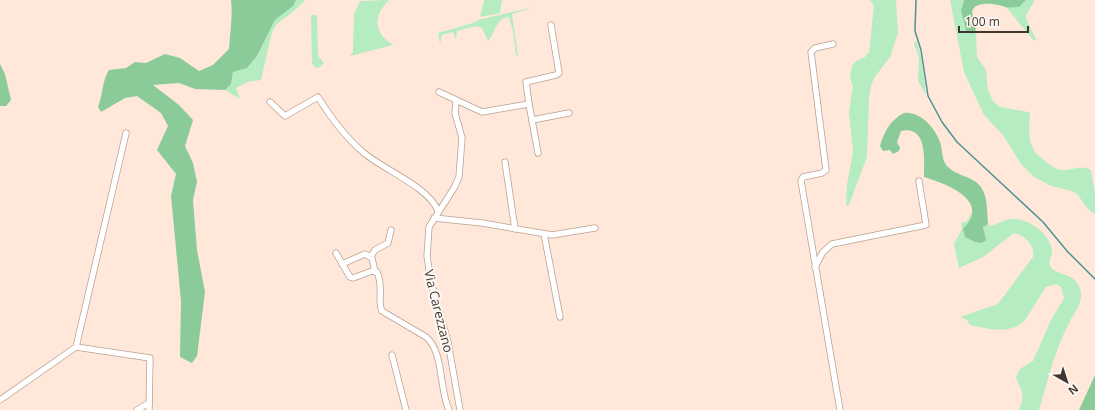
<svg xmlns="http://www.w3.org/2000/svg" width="1095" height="410" font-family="'Open Sans',sans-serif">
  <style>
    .green { fill: #b6ecc1 }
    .forest { fill: #8bcb99 }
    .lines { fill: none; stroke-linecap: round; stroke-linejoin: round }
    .stream { stroke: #4c9396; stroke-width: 1.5 }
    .street-casing { stroke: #baa08f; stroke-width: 7 }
    .street { stroke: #fff; stroke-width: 5.5 }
    .labels { text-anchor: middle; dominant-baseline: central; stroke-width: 4; stroke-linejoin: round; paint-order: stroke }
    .street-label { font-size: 13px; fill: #41362f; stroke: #fff9f5 }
  </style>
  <rect width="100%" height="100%" fill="#ffe8da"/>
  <g class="green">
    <path d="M296 0H305L294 11 277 24 272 32 261 80 247 82 236 88 240 99 225 90 231 84 233 72 247 68 257 56 275 20 292 6Z"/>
    <path d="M389 0C373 16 373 32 393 45L350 56 353 52 354 14 360 1Z"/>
    <path d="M484 0H502L500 13 480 17Z"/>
    <path d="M870 0H896L898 33 890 57 874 78 871 86 869 99 867 157 849 205 846 206 847 185 853 152 849 112 853 86 850 78 852 66 855 62 865 57 869 52 874 6Z"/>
    <path d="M950 0H964L961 10 972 34 976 30 977 57 986 70 988 90 993 101 1000 107 1028 112 1030 114C1028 145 1029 152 1057 169 1069 173 1080 163 1091 170L1095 193V214L1088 209 1077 194 1071 191 1051 186 1034 177 1021 164 1003 135 984 115 964 72Z"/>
    <path d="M1026 0H1035L1026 15 1027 21 1036 39 1034 41 1006 7H1019Z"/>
    <path d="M533 7 512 14 518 56 516 55 513 31 509 17C495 18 496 33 488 41L482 28 476 26 457 31 456 40 453 32 442 35 440 44 438 33 473 23 478 20Z"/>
    <path d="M311 15H317L318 56 324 63 320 67 316 68 312 64Z"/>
    <path d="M916 40 921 56 926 95 918 81 919 57 914 44Z"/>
    <path d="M972 212 971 219 984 232 983 227 988 224 991 226C997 224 1004 220 1011 219 1027 217 1050 233 1052 250 1053 256 1047 262 1051 267 1058 277 1081 272 1081 296 1081 305 1074 314 1070 321 1055 349 1048 380 1039 410H1019C1026 390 1022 395 1016 377L1020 369 1033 361 1051 320 1064 298 1061 287 1056 284 1046 287 1025 320C1012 335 987 329 970 325L967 320 960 317 998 304 1033 257C1035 245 1025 236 1014 233L983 257 959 268 954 244 962 229 961 223 967 221Z"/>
  </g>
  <g class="forest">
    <path d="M231 0H296L293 6 275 20 257 56 247 68 233 72 231 84 225 90 195 89 179 83 153 85 179 105 193 120 185 146 193 163 197 182 193 200 197 250 205 292 197 356 192 363 180 357 181 301 171 196 176 174 157 150 168 126 161 113 137 96 125 98 101 112 98 107C103 94 102 81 109 70L126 68 135 62 146 63 165 54 180 58 199 71 213 65 229 49C230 32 233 16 231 0Z"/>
    <path d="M964 0H1026L1019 7C1015 7 1009 8 1005 7 996 4 975 0 972 12L976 30 972 34 966 30 961 10Z"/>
    <path d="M0 64 5 74 11 100 6 106H0Z"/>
    <path d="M904 113C920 111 935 128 940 142 943 150 941 159 947 166 956 176 973 176 981 187 988 197 987 213 988 224L983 227 986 240 982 243 975 242 965 237 963 229C966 226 969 222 971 218 980 195 940 182 924 177 924 161 928 125 901 131L897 142 900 148 899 151 893 154 890 150 883 151 880 146C884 132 890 120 904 113Z"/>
    <path d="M1095 375V410H1079Z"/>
  </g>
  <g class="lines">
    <path class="stream" d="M916 0 915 31 921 50 928 96 942 122 957 142 1043 222 1067 251 1095 279"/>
    <defs>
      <g id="street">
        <path d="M833 44 815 48 811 52 826 170 822 173 803 177 801 181 840 410"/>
        <path d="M439 92 482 112 529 104 538 153"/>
        <path d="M270 102 285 116 318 97C331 118 345 137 364 153 384 170 429 187 438 211"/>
        <path d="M456 102 455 113 462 138 459 177 454 188 429 227 427 256 431 282 448 342 460 410"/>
        <path d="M529 104 526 82 556 75 559 73 551 25"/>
        <path d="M532 120 569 113"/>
        <path d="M505 162 515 229"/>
        <path d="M434 218 482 223 552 235 595 228"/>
        <path d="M544 234 560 317"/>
        <path d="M336 253 350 277 353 278 372 271 377 272C384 286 377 303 382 311L426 337C444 352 439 389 449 410"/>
        <path d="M371 256 375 250 388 243 391 230"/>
        <path d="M342 264 365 254 372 258 375 272"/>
        <path d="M815 267 823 252 832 244 926 225 919 181"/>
        <path d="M76 347 150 358 149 410"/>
        <path d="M392 355 406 410"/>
        <path d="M0 400 76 347 126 133"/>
        <path d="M137 410 149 403"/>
      </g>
    </defs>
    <use href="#street" class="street-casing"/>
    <use href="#street" class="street"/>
  </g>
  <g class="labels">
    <g class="street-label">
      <text transform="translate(439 311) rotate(76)">Via Carezzano</text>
    </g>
  </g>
  <g transform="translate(1067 382) rotate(141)" stroke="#fff9f5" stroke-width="3" paint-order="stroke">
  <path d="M0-3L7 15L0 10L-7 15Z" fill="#41362f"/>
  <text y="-6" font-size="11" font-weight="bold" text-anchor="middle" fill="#41362f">N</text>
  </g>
  <path d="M959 26v6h69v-6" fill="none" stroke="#41362f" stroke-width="2"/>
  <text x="965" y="26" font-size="12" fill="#41362f" stroke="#fff9f5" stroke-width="3" paint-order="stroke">100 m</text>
</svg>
